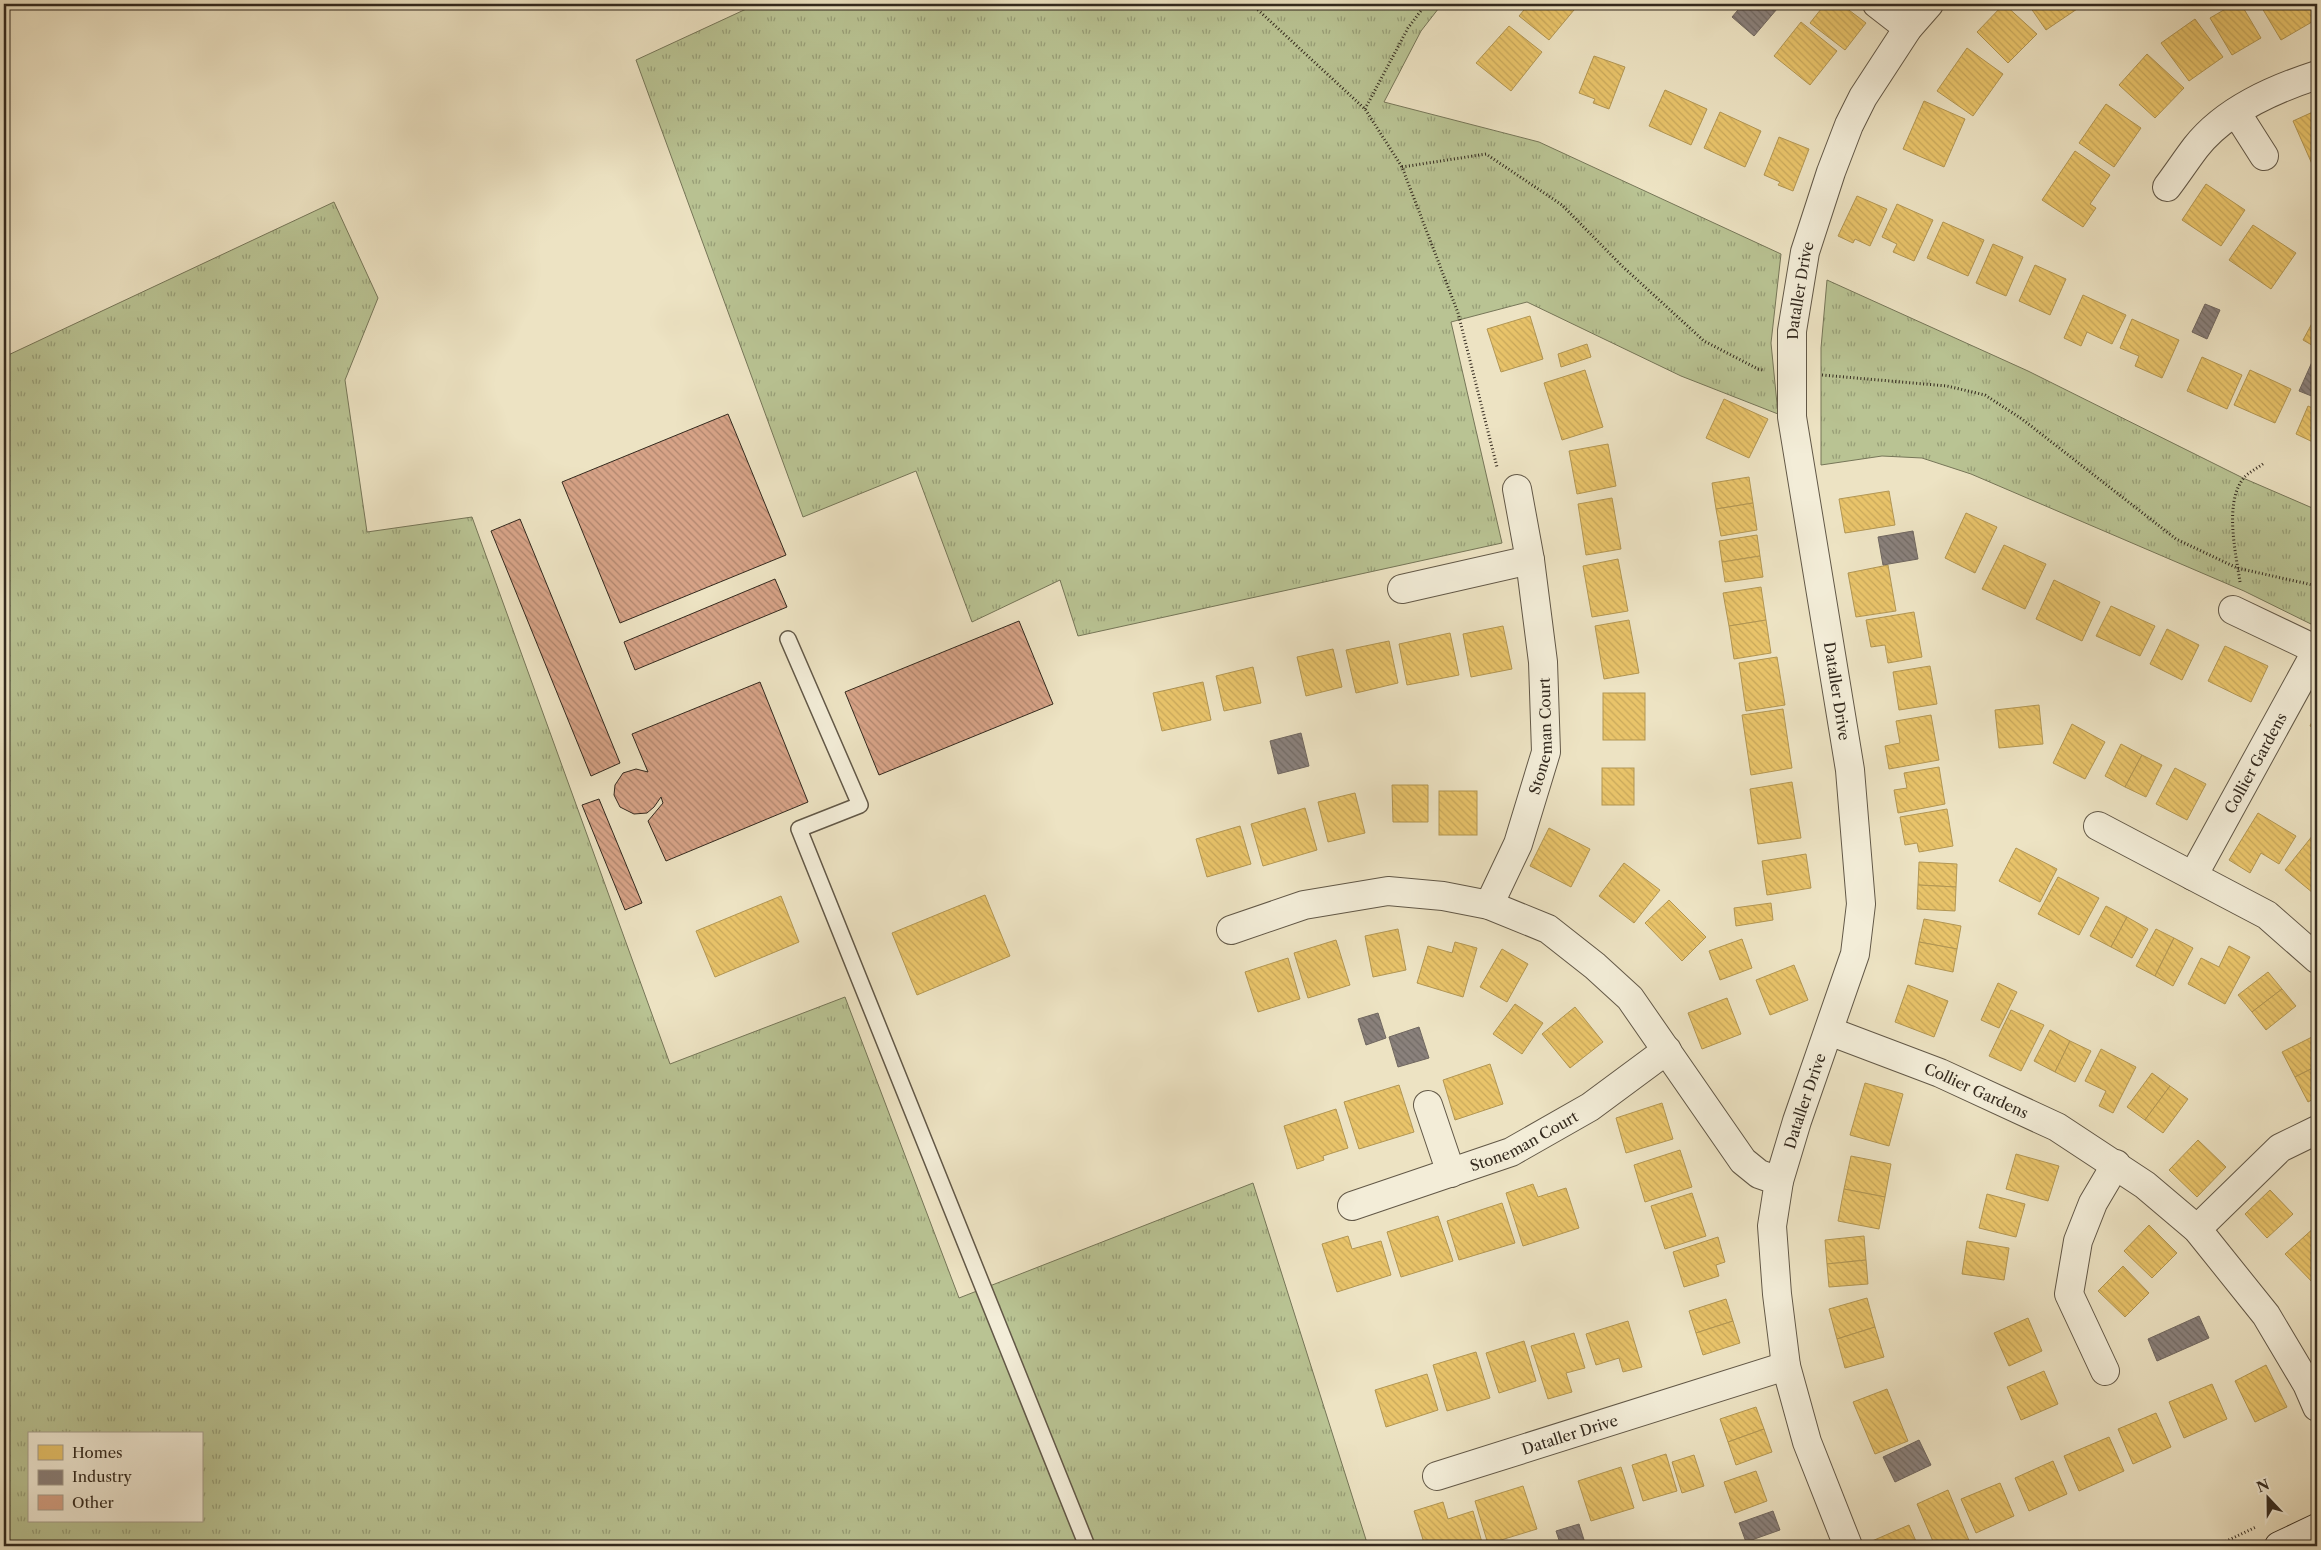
<svg xmlns="http://www.w3.org/2000/svg" width="2321" height="1550" font-family="'Libre Caslon Text',serif">
  <style>
    .grass { fill: url(#grass-tufts); stroke: #767658; fill-rule: evenodd }
    .homes { fill: url(#homes-back-hatch); stroke: #b29653 }
    .industry { fill: url(#industry-back-hatch); stroke: #706760 }
    .building { fill: url(#building-back-hatch); stroke: #33291e }
    .lines { fill: none; stroke-linecap: round; stroke-linejoin: round }
    .lane-casing { stroke: #625847; stroke-width: 18 }
    .street-casing { stroke: #625847; stroke-width: 30 }
    .secondary-casing { stroke: #33291e; stroke-width: 30 }
    .path { stroke: #33291e; stroke-width: 3; stroke-dasharray: 1 2.5; stroke-linecap: butt }
    .lane { stroke: #f3edd8; stroke-width: 15 }
    .street { stroke: #f3edd8; stroke-width: 28 }
    .secondary { stroke: #f3edd8; stroke-width: 28 }
    .labels { text-anchor: middle; dominant-baseline: central; stroke-width: 5; stroke-linejoin: round; paint-order: stroke }
    .street-label { font-size: 15px; fill: #33291e; stroke: #f3edd8 }
  </style>
  <defs>
    <pattern id="grass-tufts" width="24" height="20" patternUnits="userSpaceOnUse" patternTransform="scale(1.25)"><rect width="24" height="20" fill="#b9c393"/><path d="M3 7l-1-3M5 7V3M7 7l1-3M15 17l-1-3M17 17v-4M19 17l1-3" fill="none" stroke="#979e77"/></pattern>
    <pattern id="homes-back-hatch" width="6" height="6" patternUnits="userSpaceOnUse" patternTransform="scale(1.25)"><rect width="6" height="6" fill="#e9c46a"/><path d="M-1 5l2 2M0 0l6 6M5-1l2 2" fill="none" stroke="#c8a85b"/></pattern>
    <pattern id="industry-back-hatch" width="6" height="6" patternUnits="userSpaceOnUse" patternTransform="scale(1.25)"><rect width="6" height="6" fill="#8a817c"/><path d="M-1 5l2 2M0 0l6 6M5-1l2 2" fill="none" stroke="#716a65"/></pattern>
    <pattern id="building-back-hatch" width="6" height="6" patternUnits="userSpaceOnUse" patternTransform="scale(1.25)"><rect width="6" height="6" fill="#d7a387"/><path d="M-1 5l2 2M0 0l6 6M5-1l2 2" fill="none" stroke="#af856e"/></pattern>
  </defs>
  <rect width="100%" height="100%" fill="#ede3c3"/>
  <filter id="stains"><feTurbulence type="fractalNoise" baseFrequency=".004" numOctaves="4"/><feColorMatrix values="0 0 0 0 .2 0 0 0 0 .09 0 0 0 0 .02 0 0 0 .5 -.17"/></filter>
  <radialGradient id="worn" r=".72"><stop offset=".6" stop-color="#630" stop-opacity="0"/><stop offset="1" stop-color="#630" stop-opacity=".3"/></radialGradient>
  <g class="grass">
    <path d="M757 4H1442L1421 31 1384 102 1539 142 1781 254 1771 343 1778 414 1681 376 1527 302 1451 322 1502 543 1078 636 1060 580 972 622 916 471 803 517 636 60Z"/>
    <path d="M334 202 378 298 345 380 367 532 472 517 670 1064 845 997 959 1298 1253 1183 1368 1546H4V357ZM29 1434H201V1521H29Z"/>
    <path d="M1827 280 2028 371 2243 478 2317 510V627L2244 591 1971 474 1922 458 1882 456 1821 465V348Z"/>
  </g>
  <g class="homes">
    <path d="M1529 4H1579L1549 40 1519 16Z"/>
    <path d="M1825 4H1841L1866 23 1845 50 1810 23Z"/>
    <path d="M2004 4 2037 34 2008 63 1977 32Z"/>
    <path d="M2028 4H2078L2080 7 2046 30Z"/>
    <path d="M2234 4H2241L2261 38 2232 55 2210 18Z"/>
    <path d="M2269 4H2308L2317 19 2281 40 2262 8Z"/>
    <path d="M2195 19 2223 57 2189 81 2161 43Z"/>
    <path d="M1801 22 1837 51 1810 85 1774 56Z"/>
    <path d="M1509 26 1542 52 1511 91 1476 63Z"/>
    <path d="M1967 48 2003 74 1973 116 1937 91Z"/>
    <path d="M2147 54 2184 88 2155 118 2119 85Z"/>
    <path d="M1594 56 1625 67 1609 109 1593 103 1595 99 1579 93Z"/>
    <path d="M1665 90 1707 109 1691 145 1649 126Z"/>
    <path d="M1924 101 1965 119 1944 167 1903 149Z"/>
    <path d="M2106 104 2141 128 2114 167 2079 143Z"/>
    <path d="M2315 111 2317 117V161L2312 164 2293 121Z"/>
    <path d="M1720 112 1761 131 1745 167 1704 148Z"/>
    <path d="M1779 137 1809 149 1793 191 1778 185 1780 182 1764 175Z"/>
    <path d="M2075 151 2110 175 2090 204 2096 208 2083 227 2042 200Z"/>
    <path d="M2206 184 2245 210 2221 246 2182 220Z"/>
    <path d="M1857 196 1887 209 1870 246 1855 239 1853 243 1838 236Z"/>
    <path d="M1897 204 1933 220 1914 261 1893 252 1897 244 1882 237Z"/>
    <path d="M1943 222 1984 240 1968 276 1927 258Z"/>
    <path d="M2253 225 2296 253 2271 289 2229 260Z"/>
    <path d="M1993 244 2023 257 2006 296 1976 283Z"/>
    <path d="M2035 265 2066 279 2050 315 2019 301Z"/>
    <path d="M2083 295 2126 315 2112 344 2087 332 2081 346 2064 338Z"/>
    <path d="M2317 314V348L2303 340Z"/>
    <path d="M1530 316 1543 359 1501 372 1487 329Z"/>
    <path d="M2132 319 2179 340 2162 378 2135 366 2139 356 2120 348Z"/>
    <path d="M1587 344 1591 357 1561 367 1558 354Z"/>
    <path d="M2202 357 2242 375 2227 409 2187 391Z"/>
    <path d="M1585 370 1603 427 1562 440 1544 383Z"/>
    <path d="M2250 370 2291 389 2275 423 2234 405Z"/>
    <path d="M1724 399 1768 419 1749 458 1706 438Z"/>
    <path d="M2308 406 2317 410V444L2296 434Z"/>
    <path d="M1608 444 1616 486 1577 494 1569 451Z"/>
    <path d="M1749 477 1753 503 1716 509 1712 483Z"/>
    <path d="M1889 491 1895 525 1845 533 1839 499Z"/>
    <path d="M1612 498 1621 549 1586 555 1578 504Z"/>
    <path d="M1753 503 1757 530 1721 536 1716 509Z"/>
    <path d="M1966 513 1997 527 1975 573 1945 558Z"/>
    <path d="M1757 535 1760 556 1722 562 1719 541Z"/>
    <path d="M2004 545 2046 564 2025 609 1982 589Z"/>
    <path d="M1760 556 1763 577 1725 582 1722 562Z"/>
    <path d="M1618 559 1628 611 1592 617 1583 566Z"/>
    <path d="M1888 565 1896 611 1856 617 1848 573Z"/>
    <path d="M2054 580 2100 602 2082 641 2036 619Z"/>
    <path d="M1761 587 1766 620 1729 626 1723 593Z"/>
    <path d="M2111 606 2155 626 2140 656 2096 636Z"/>
    <path d="M1914 612 1922 657 1888 663 1885 645 1871 647 1866 620Z"/>
    <path d="M1629 620 1639 673 1604 679 1595 626Z"/>
    <path d="M1766 620 1771 653 1734 659 1729 626Z"/>
    <path d="M1503 626 1512 669 1471 677 1463 634Z"/>
    <path d="M2167 629 2199 645 2182 680 2150 664Z"/>
    <path d="M1450 633 1459 675 1407 685 1399 644Z"/>
    <path d="M1389 641 1398 683 1356 693 1346 650Z"/>
    <path d="M2225 646 2268 666 2251 702 2208 681Z"/>
    <path d="M1333 649 1342 687 1306 696 1297 657Z"/>
    <path d="M1777 657 1785 705 1746 711 1739 663Z"/>
    <path d="M1930 666 1937 704 1899 710 1893 672Z"/>
    <path d="M1253 667 1261 703 1224 711 1216 676Z"/>
    <path d="M1203 682 1211 720 1162 731 1153 693Z"/>
    <rect x="1603" y="693" width="42" height="47"/>
    <path d="M2039 705 2043 744 1999 748 1995 710Z"/>
    <path d="M1783 709 1792 768 1751 775 1742 715Z"/>
    <path d="M2317 711V730L2310 726Z"/>
    <path d="M1931 715 1939 760 1889 769 1885 746 1900 743 1896 721Z"/>
    <path d="M2072 724 2105 742 2085 779 2053 763Z"/>
    <path d="M2121 744 2142 755 2125 787 2105 776Z"/>
    <path d="M2142 755 2162 765 2146 797 2125 787Z"/>
    <path d="M1939 767 1945 804 1898 813 1894 790 1907 788 1904 773Z"/>
    <rect x="1602" y="768" width="32" height="37"/>
    <path d="M2175 768 2206 784 2187 820 2156 804Z"/>
    <path d="M1792 782 1801 838 1758 844 1750 789Z"/>
    <path d="M1392 785H1428V822H1393Z"/>
    <rect x="1439" y="791" width="38" height="44"/>
    <path d="M1355 793 1365 833 1328 842 1318 802Z"/>
    <path d="M1305 808 1317 850 1263 866 1251 824Z"/>
    <path d="M1947 809 1953 846 1919 852 1917 843 1905 845 1900 817Z"/>
    <path d="M2258 813 2296 836 2279 864 2261 853 2250 873 2229 860Z"/>
    <path d="M1240 826 1251 864 1207 877 1196 839Z"/>
    <path d="M1549 828 1590 849 1571 887 1530 866Z"/>
    <path d="M2313 835 2317 838V888L2313 893 2285 870Z"/>
    <path d="M2016 848 2057 869 2040 902 1999 881Z"/>
    <path d="M1806 854 1811 888 1767 895 1762 861Z"/>
    <path d="M1919 862 1957 864 1956 887 1918 885Z"/>
    <path d="M1624 863 1660 890 1634 923 1599 896Z"/>
    <path d="M2058 877 2099 898 2079 935 2038 914Z"/>
    <path d="M1918 885 1956 887 1955 911 1917 909Z"/>
    <path d="M985 895 1010 956 917 995 892 933Z"/>
    <path d="M781 896 799 942 715 977 696 931Z"/>
    <path d="M1669 900 1706 937 1682 961 1645 923Z"/>
    <path d="M1771 903 1773 920 1736 926 1734 908Z"/>
    <path d="M2106 906 2127 917 2111 947 2090 936Z"/>
    <path d="M2127 917 2148 929 2132 958 2111 947Z"/>
    <path d="M1924 919 1961 926 1957 949 1919 942Z"/>
    <path d="M1398 929 1406 970 1373 977 1365 936Z"/>
    <path d="M2156 929 2174 938 2155 976 2136 966Z"/>
    <path d="M2174 938 2193 948 2173 986 2155 976Z"/>
    <path d="M1742 939 1752 968 1720 980 1709 951Z"/>
    <path d="M1336 940 1350 985 1308 998 1294 953Z"/>
    <path d="M1455 942 1477 948 1463 997 1417 983 1428 946 1452 953Z"/>
    <path d="M1919 942 1957 949 1953 972 1915 964Z"/>
    <path d="M2229 946 2250 957 2225 1004 2188 984 2201 958 2219 967Z"/>
    <path d="M1502 949 1528 964 1507 1002 1480 987Z"/>
    <path d="M1288 958 1300 999 1258 1012 1245 972Z"/>
    <path d="M1794 965 1808 1000 1770 1015 1756 980Z"/>
    <path d="M2268 972 2282 989 2252 1012 2238 995Z"/>
    <path d="M1998 983 2017 992 1999 1028 1981 1020Z"/>
    <path d="M1908 985 1948 1001 1934 1037 1895 1022Z"/>
    <path d="M2282 989 2296 1006 2266 1030 2252 1012Z"/>
    <path d="M1727 998 1741 1034 1702 1049 1688 1013Z"/>
    <path d="M1515 1004 1543 1023 1522 1054 1493 1034Z"/>
    <path d="M1575 1007 1603 1042 1570 1068 1542 1034Z"/>
    <path d="M2011 1010 2044 1025 2021 1071 1989 1056Z"/>
    <path d="M2050 1030 2070 1041 2055 1072 2034 1061Z"/>
    <path d="M2316 1035 2317 1066 2295 1077 2282 1052Z"/>
    <path d="M2070 1041 2091 1051 2075 1082 2055 1072Z"/>
    <path d="M2101 1049 2136 1067 2113 1113 2099 1106 2106 1091 2085 1081Z"/>
    <path d="M1490 1064 1503 1104 1455 1120 1443 1080Z"/>
    <path d="M2317 1066V1097L2308 1102 2295 1077Z"/>
    <path d="M2152 1073 2170 1086 2145 1120 2127 1107Z"/>
    <path d="M1865 1083 1903 1094 1889 1146 1850 1135Z"/>
    <path d="M1399 1085 1414 1132 1359 1149 1344 1102Z"/>
    <path d="M2170 1086 2188 1099 2163 1133 2145 1120Z"/>
    <path d="M1662 1103 1673 1139 1626 1153 1616 1118Z"/>
    <path d="M1336 1109 1348 1148 1323 1156 1324 1160 1297 1169 1284 1126Z"/>
    <path d="M2198 1140 2226 1167 2197 1197 2169 1170Z"/>
    <path d="M1680 1150 1692 1187 1645 1202 1634 1165Z"/>
    <path d="M2016 1154 2059 1166 2048 1201 2006 1189Z"/>
    <path d="M1851 1156 1891 1164 1885 1197 1844 1189Z"/>
    <path d="M1533 1184 1538 1197 1566 1188 1579 1228 1523 1246 1506 1193Z"/>
    <path d="M1844 1189 1885 1197 1879 1229 1838 1221Z"/>
    <path d="M2270 1190 2293 1214 2267 1238 2245 1214Z"/>
    <path d="M1692 1193 1706 1236 1665 1249 1651 1206Z"/>
    <path d="M1987 1194 2025 1204 2016 1237 1979 1228Z"/>
    <path d="M1502 1203 1515 1243 1459 1260 1447 1221Z"/>
    <path d="M1438 1216 1453 1261 1401 1277 1387 1232Z"/>
    <path d="M2149 1225 2177 1253 2152 1278 2124 1251Z"/>
    <path d="M2316 1226 2317 1227 2316 1286 2285 1254Z"/>
    <path d="M1348 1236 1352 1249 1381 1241 1391 1275 1337 1292 1322 1244Z"/>
    <path d="M1864 1236 1866 1260 1827 1264 1825 1240Z"/>
    <path d="M1718 1237 1725 1262 1716 1265 1719 1276 1684 1287 1673 1252Z"/>
    <path d="M1967 1241 2009 1248 2004 1280 1962 1274Z"/>
    <path d="M1866 1260 1868 1284 1829 1287 1827 1264Z"/>
    <path d="M2123 1266 2149 1293 2125 1317 2098 1291Z"/>
    <path d="M1867 1298 1875 1327 1837 1339 1829 1309Z"/>
    <path d="M1726 1299 1733 1321 1696 1333 1689 1311Z"/>
    <path d="M2028 1318 2042 1351 2009 1366 1994 1333Z"/>
    <path d="M1628 1321 1642 1367 1623 1372 1619 1358 1596 1365 1586 1334Z"/>
    <path d="M1733 1321 1740 1343 1703 1355 1696 1333Z"/>
    <path d="M1875 1327 1884 1357 1845 1368 1837 1339Z"/>
    <path d="M1574 1333 1585 1368 1566 1373 1572 1392 1548 1399 1531 1346Z"/>
    <path d="M1524 1341 1536 1381 1499 1393 1486 1353Z"/>
    <path d="M1476 1352 1490 1398 1447 1411 1433 1365Z"/>
    <path d="M2266 1365 2287 1407 2255 1422 2235 1381Z"/>
    <path d="M2044 1371 2058 1404 2021 1420 2007 1387Z"/>
    <path d="M1427 1374 1438 1410 1386 1427 1375 1390Z"/>
    <path d="M2212 1384 2227 1419 2184 1438 2169 1402Z"/>
    <path d="M1887 1389 1908 1441 1875 1454 1853 1402Z"/>
    <path d="M1756 1407 1764 1429 1728 1442 1720 1419Z"/>
    <path d="M2156 1413 2171 1447 2133 1464 2118 1429Z"/>
    <path d="M1764 1429 1772 1452 1736 1465 1728 1442Z"/>
    <path d="M2109 1437 2124 1471 2079 1491 2064 1456Z"/>
    <path d="M1666 1454 1677 1491 1643 1501 1632 1465Z"/>
    <path d="M1694 1455 1704 1486 1682 1493 1672 1462Z"/>
    <path d="M2053 1461 2067 1494 2029 1511 2015 1478Z"/>
    <path d="M1621 1467 1634 1508 1591 1521 1578 1481Z"/>
    <path d="M1756 1471 1767 1501 1735 1513 1724 1482Z"/>
    <path d="M2000 1483 2014 1516 1976 1533 1961 1499Z"/>
    <path d="M1523 1486 1537 1529 1488 1544 1475 1501Z"/>
    <path d="M1948 1490 1970 1543 1962 1546H1935L1917 1504Z"/>
    <path d="M1443 1502 1448 1519 1473 1511 1483 1546H1425L1414 1511Z"/>
    <path d="M1909 1525 1918 1546H1875L1872 1541Z"/>
  </g>
  <g class="industry">
    <path d="M1743 4H1771L1777 9 1754 36 1732 17Z"/>
    <path d="M2205 304 2220 310 2207 339 2192 332Z"/>
    <path d="M2312 362 2317 365V390L2314 397 2299 391Z"/>
    <path d="M1913 531 1918 559 1883 565 1878 537Z"/>
    <path d="M1301 733 1309 766 1278 774 1270 741Z"/>
    <path d="M1378 1013 1386 1038 1366 1045 1358 1019Z"/>
    <path d="M1419 1027 1429 1058 1398 1067 1389 1037Z"/>
    <path d="M2199 1316 2209 1338 2157 1361 2148 1339Z"/>
    <path d="M1919 1440 1931 1465 1895 1482 1883 1457Z"/>
    <path d="M1773 1511 1780 1530 1746 1542 1739 1523Z"/>
    <path d="M1579 1524 1586 1546H1561L1556 1531Z"/>
  </g>
  <g class="building">
    <path d="M728 414 786 555 620 623 562 482Z"/>
    <path d="M520 519 620 763 591 776 491 531Z"/>
    <path d="M775 579 787 607 635 670 624 642Z"/>
    <path d="M1019 621 1053 704 879 775 845 692Z"/>
    <path d="M760 682 808 802 666 861 648 821 663 803 661 797 654 807 647 813 634 814 620 807 614 795 615 785 623 773 636 769 648 772 632 734Z"/>
    <path d="M599 799 642 903 625 910 582 805Z"/>
  </g>
  <g class="lines">
    <defs>
      <path id="lane" d="M788 639 860 805 799 829 1087 1546"/>
      <g id="street">
        <path d="M1877 4 1908 28"/>
        <path d="M2236 112 2264 156"/>
        <path d="M2167 187C2177 174 2186 160 2196 147 2225 110 2274 89 2317 75"/>
        <path d="M1402 589 1530 560"/>
        <path d="M2233 610 2317 650"/>
        <path d="M2098 826 2267 915 2317 959"/>
        <path id="s1" d="M2193 876 2317 650"/>
        <path id="s2" d="M1489 905 1518 844 1546 752 1543 662 1530 560 1517 489"/>
        <path d="M1231 930 1304 905 1388 891 1443 896 1489 905 1548 929 1595 966 1630 998 1743 1161 1759 1174 1779 1181"/>
        <path id="s3" d="M1829 1031 1940 1073 2057 1127 2145 1185 2197 1229 2266 1315 2307 1384 2317 1407"/>
        <path d="M1428 1105 1451 1173"/>
        <path id="s4" d="M1352 1206 1511 1152 1590 1107 1667 1050"/>
        <path d="M2197 1229 2280 1148 2317 1130"/>
        <path d="M2105 1371 2069 1294 2078 1241 2093 1203 2116 1164"/>
        <path id="s5" d="M1437 1476 1786 1366"/>
        <path id="s6" d="M1848 1546 1807 1442 1786 1366 1777 1294 1772 1226 1779 1181 1797 1121 1855 954 1861 904 1850 770 1792 417V331L1805 252 1831 172 1849 125 1863 97 1908 28 1929 4"/>
      </g>
      <path id="secondary" d="M2279 1546 2317 1528"/>
    </defs>
    <use href="#lane" class="lane-casing"/>
    <use href="#street" class="street-casing"/>
    <use href="#secondary" class="secondary-casing"/>
    <g class="path">
      <path d="M1245 4 1257 9 1365 109 1402 167 1458 313 1497 467"/>
      <path d="M1365 109 1408 28 1426 4"/>
      <path d="M1402 167 1486 154 1562 205 1621 265 1704 341 1758 369 1763 370"/>
      <path d="M1822 375 1947 386 1985 395 2022 419 2176 539 2237 568 2317 586"/>
      <path d="M2240 582C2236 554 2224 504 2243 479 2247 473 2258 468 2264 463"/>
      <path d="M2216 1546 2256 1527"/>
    </g>
    <use href="#lane" class="lane"/>
    <use href="#street" class="street"/>
    <use href="#secondary" class="secondary"/>
  </g>
  <g class="labels">
    <g class="street-label">
      <text stroke="none"><textPath href="#s6" startOffset="1286">Dataller Drive</textPath></text>
      <text transform="translate(1837 691) rotate(81)">Dataller Drive</text>
      <text stroke="none"><textPath href="#s2" startOffset="179">Stoneman Court</textPath></text>
      <text stroke="none"><textPath href="#s1" startOffset="129">Collier Gardens</textPath></text>
      <text stroke="none"><textPath href="#s3" startOffset="159">Collier Gardens</textPath></text>
      <text stroke="none"><textPath href="#s6" startOffset="461">Dataller Drive</textPath></text>
      <text stroke="none"><textPath href="#s4" startOffset="184">Stoneman Court</textPath></text>
      <text stroke="none"><textPath href="#s5" startOffset="139">Dataller Drive</textPath></text>
    </g>
  </g>
  <rect width="2321" height="1550" fill="none" stroke="#ede3c3" stroke-width="20"/>
  <rect x="5" y="5" width="2311" height="1540" fill="none" stroke="#33291e" stroke-width="2.5"/>
  <rect x="10" y="10" width="2301" height="1530" fill="none" stroke="#33291e"/>
  <rect x="28" y="1432" width="175" height="90" fill="#f3edd8" stroke="#a69f8e"/>
  <rect x="38" y="1445" width="25" height="15" fill="#e9c46a" stroke="#a69f8e"/>
  <text x="72" y="1458" font-size="15" fill="#33291e">Homes</text>
  <rect x="38" y="1470" width="25" height="15" fill="#8a817c" stroke="#a69f8e"/>
  <text x="72" y="1482" font-size="15" fill="#33291e">Industry</text>
  <rect x="38" y="1495" width="25" height="15" fill="#d7a387" stroke="#a69f8e"/>
  <text x="72" y="1508" font-size="15" fill="#33291e">Other</text>
  <g transform="translate(2268 1498) rotate(338)" stroke="#f3edd8" stroke-width="4" paint-order="stroke">
  <path d="M0-4L9 19L0 12L-9 19Z" fill="#33291e"/>
  <text y="-8" font-size="14" font-weight="bold" text-anchor="middle" fill="#33291e">N</text>
  </g>
  <rect width="100%" height="100%" filter="url(#stains)"/>
  <rect width="100%" height="100%" fill="url(#worn)"/>
</svg>
